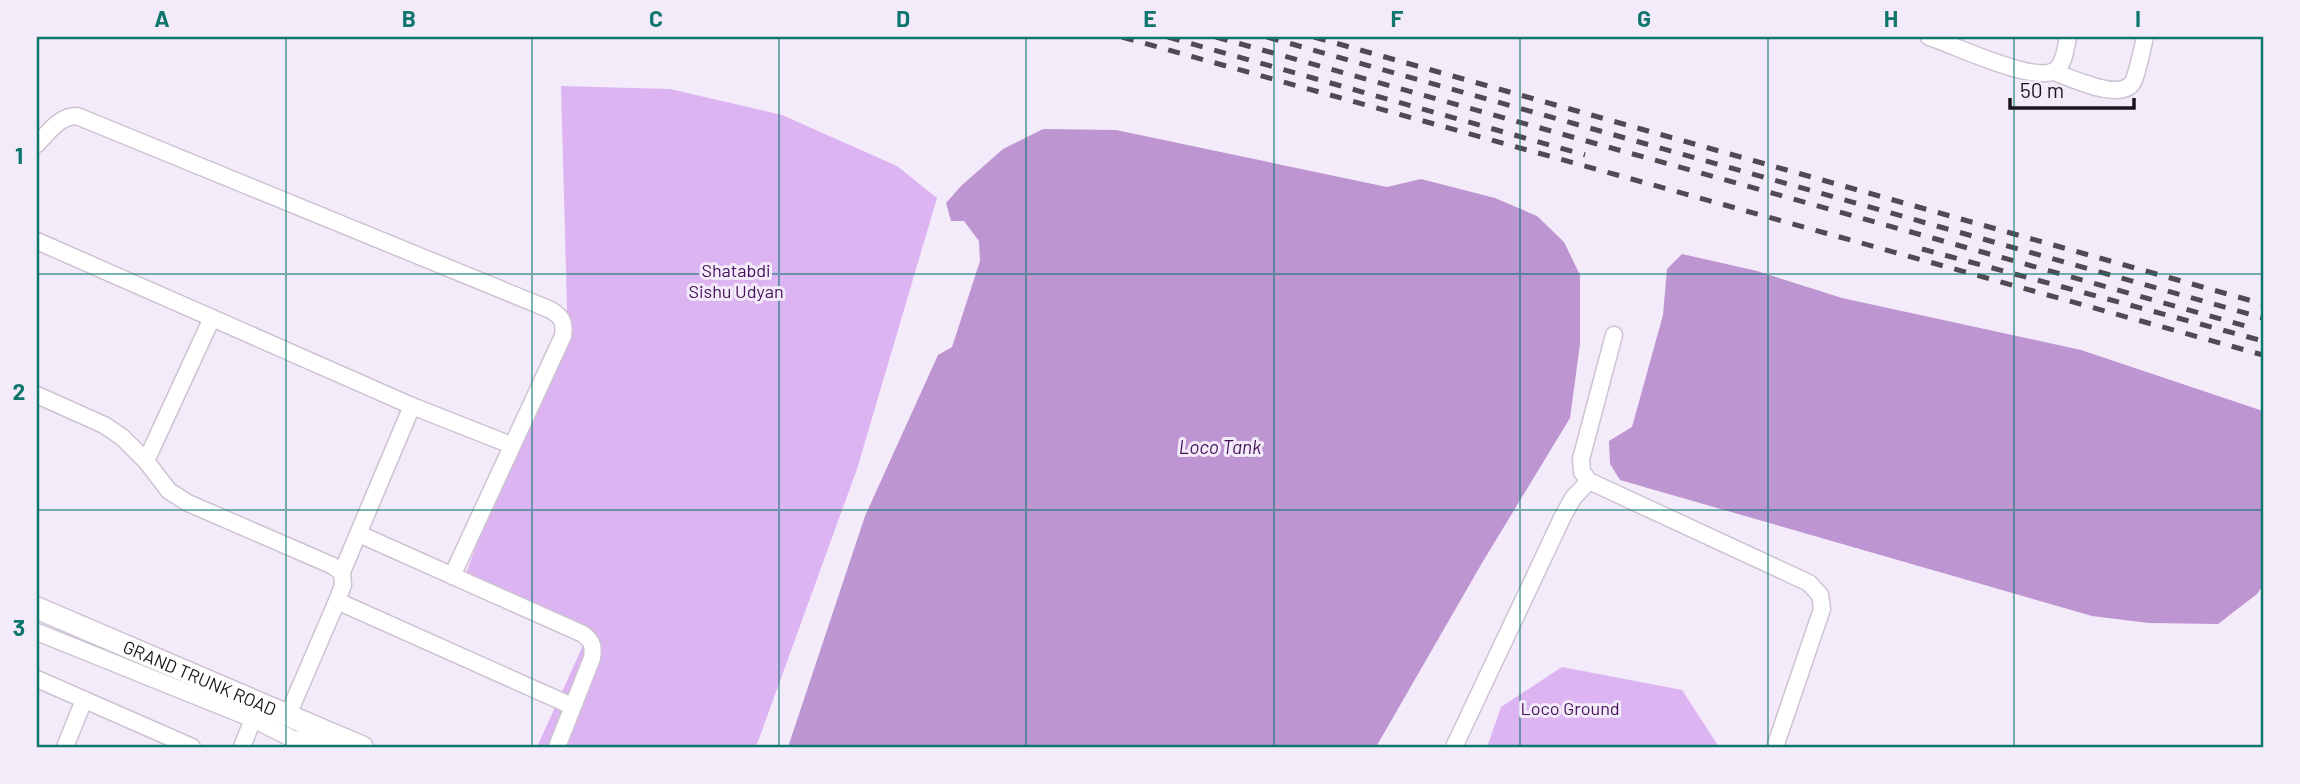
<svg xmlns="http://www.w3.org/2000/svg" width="2300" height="784" font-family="Barlow,sans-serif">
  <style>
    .green { fill: #dcb4f1 }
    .water { fill: #bd95d1 }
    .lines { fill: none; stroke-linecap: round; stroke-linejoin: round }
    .minor-casing { stroke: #cdc3d2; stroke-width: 19 }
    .major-casing { stroke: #cdc3d2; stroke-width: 24 }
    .minor { stroke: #fff; stroke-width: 16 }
    .major { stroke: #fff; stroke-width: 21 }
    .rail { stroke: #504b53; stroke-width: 5; stroke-dasharray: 12 12; stroke-linecap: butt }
    .grid { fill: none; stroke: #0f766e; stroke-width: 2; stroke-opacity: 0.55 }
    .labels { text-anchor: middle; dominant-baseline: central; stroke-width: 6; stroke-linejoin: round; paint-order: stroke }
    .park-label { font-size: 18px; fill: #441059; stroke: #f4ebfa }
    .street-label { font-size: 18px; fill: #19161b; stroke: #f4ebfa }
    .water-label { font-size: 19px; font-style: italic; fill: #45125a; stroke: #f4ebfa }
    .neatline { fill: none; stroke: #0f766e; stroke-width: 2.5 }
    .grid-label { font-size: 23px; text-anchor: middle; font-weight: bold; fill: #0f766e }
  </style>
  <rect width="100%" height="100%" fill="#f4ebfa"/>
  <g class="green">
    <path d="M561 86 670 89 782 115 897 166 937 198 857 469 756 747H537L590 630 464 578 567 309Z"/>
    <path d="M1562 667 1682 690 1719 747H1487L1501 707Z"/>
  </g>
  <g class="water">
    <path d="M1043 129 1116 130 1387 187 1421 179 1495 198 1537 216 1564 242 1580 275V344L1570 418 1482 563 1376 747H788L865 516 938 355 952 347 980 261 979 241 964 221H951L946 203 961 186 1003 149Z"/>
    <path d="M1682 254 1757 271 1842 298 2081 350 2263 411V585L2257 594 2218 624 2149 623 2092 616 1620 480 1610 464 1609 441 1632 427 1663 315 1667 269Z"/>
  </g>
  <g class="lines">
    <defs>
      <g id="minor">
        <path d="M1929 37C1954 45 2033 83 2054 71 2064 66 2066 47 2068 37"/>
        <path d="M2054 72C2072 78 2124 104 2134 80 2139 66 2142 51 2145 37"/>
        <path d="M37 144C49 132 59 116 77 116L551 310C562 317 565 322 563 336L452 576"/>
        <path d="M37 241 412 406 511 445"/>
        <path d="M1614 335 1581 459 1582 472 1589 481 1809 583 1820 595 1822 609 1775 747"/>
        <path d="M37 395 104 425 122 437 146 461 169 491 188 503 331 565 342 572 343 585 337 601 288 715"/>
        <path d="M146 461 212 318"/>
        <path d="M359 534 583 634C592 641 594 646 592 658L557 747"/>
        <path d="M342 572 412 406"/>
        <path d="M337 601 572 706"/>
        <path d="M37 632 253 719 293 739 341 743"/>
        <path d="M37 679 192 747"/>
        <path d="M65 747 84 700"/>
        <path d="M242 747 253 719"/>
        <path d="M1454 747 1563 516 1573 498 1589 481"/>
      </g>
      <g id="major">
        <path id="s1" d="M37 608 362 747"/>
      </g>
    </defs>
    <use href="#minor" class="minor-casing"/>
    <use href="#major" class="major-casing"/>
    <use href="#minor" class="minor"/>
    <use href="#major" class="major"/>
    <g class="rail">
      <path d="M1122 37 2263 355"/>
      <path d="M1168 37 1585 155"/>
      <path d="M1216 37 2253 328"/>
      <path d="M1267 37 2263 318"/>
      <path d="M1314 37 2263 304"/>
      <path d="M1922 249 2263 341"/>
    </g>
  </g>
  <path class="grid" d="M286 37V747M532 37V747M779 37V747M1026 37V747M1274 37V747M1520 37V747M1768 37V747M2014 37V747M37 274H2263M37 510H2263"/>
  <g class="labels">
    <g class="park-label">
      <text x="736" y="270">Shatabdi<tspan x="736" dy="21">Sishu Udyan</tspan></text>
      <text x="1570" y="708">Loco Ground</text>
    </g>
    <g class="street-label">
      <text stroke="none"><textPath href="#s1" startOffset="177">GRAND TRUNK ROAD</textPath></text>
    </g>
    <g class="water-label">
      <text x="1220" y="446">Loco Tank</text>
    </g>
  </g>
  <rect width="2300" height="784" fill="none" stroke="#f4ebfa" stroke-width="77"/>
  <path d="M2010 98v10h124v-10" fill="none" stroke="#19161b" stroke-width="3.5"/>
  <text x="2020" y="98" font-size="21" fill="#19161b" stroke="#f4ebfa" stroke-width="5" paint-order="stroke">50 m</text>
  <rect x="38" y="38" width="2224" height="708" class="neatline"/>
  <g class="grid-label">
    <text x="162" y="27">A</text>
    <text x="409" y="27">B</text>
    <text x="656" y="27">C</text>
    <text x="903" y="27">D</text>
    <text x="1150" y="27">E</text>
    <text x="1397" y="27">F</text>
    <text x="1644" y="27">G</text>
    <text x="1891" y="27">H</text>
    <text x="2138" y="27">I</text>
    <text x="19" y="164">1</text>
    <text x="19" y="400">2</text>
    <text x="19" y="636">3</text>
  </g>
</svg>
